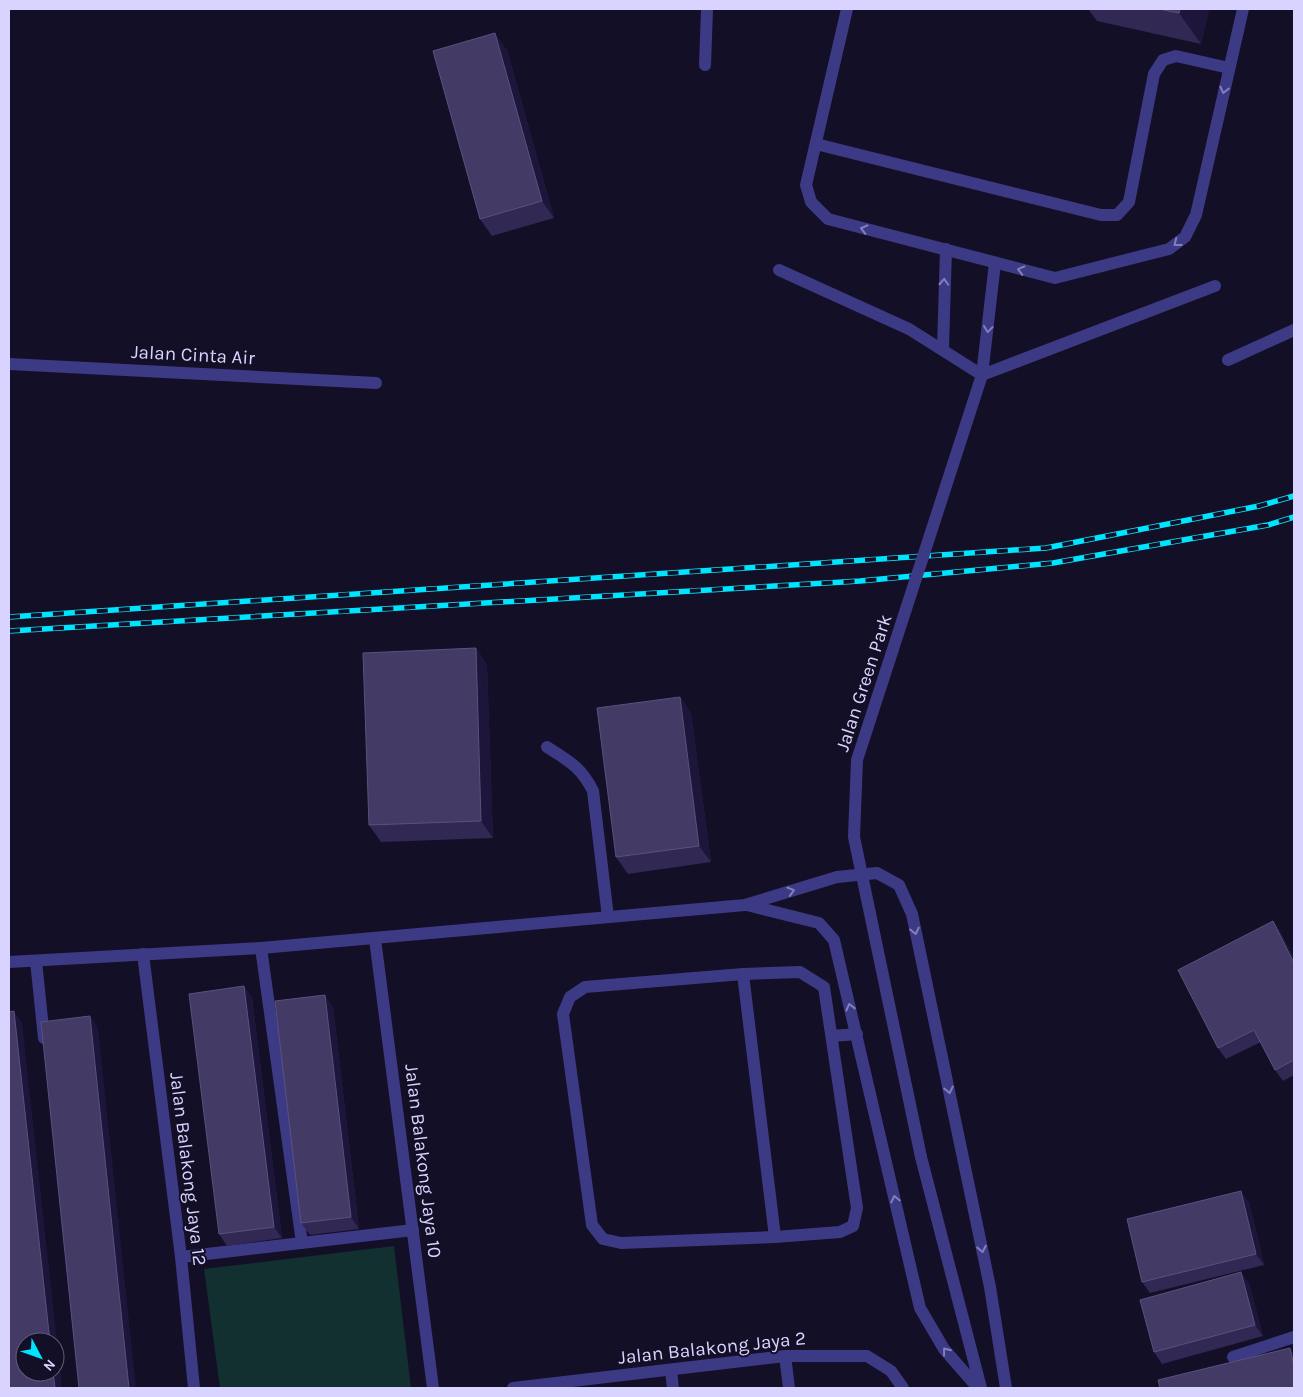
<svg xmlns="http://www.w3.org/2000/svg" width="1303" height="1397" font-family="Karla,sans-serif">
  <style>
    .green { fill: #12302f }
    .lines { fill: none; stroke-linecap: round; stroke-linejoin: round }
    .minor { stroke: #3d3a85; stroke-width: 12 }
    .rail-casing { stroke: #00e5ff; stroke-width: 5.5 }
    .rail { stroke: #130f26; stroke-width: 4; stroke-dasharray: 11; stroke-linecap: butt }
    .minor-bridge { stroke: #3d3a85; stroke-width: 12 }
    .wall { fill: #312854 }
    .shaded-wall { fill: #1d163a }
    .building { fill: #433a66; stroke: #5a527e }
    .oneway { stroke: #837fbc }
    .labels { text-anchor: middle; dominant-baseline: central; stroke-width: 4; stroke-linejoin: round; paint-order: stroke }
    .street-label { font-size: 19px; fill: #d9d4ff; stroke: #130f26 }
  </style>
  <rect width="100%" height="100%" fill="#130f26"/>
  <path class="green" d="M394 1246 411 1388H220L204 1269Z"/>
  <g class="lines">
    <g class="minor">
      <path d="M847 9 806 185 811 202 828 219 1055 278 1169 249 1185 237 1196 215 1243 9"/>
      <path d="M705 65 707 9"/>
      <path d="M816 144 1101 215H1117L1129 202 1154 74 1163 60 1176 56 1229 68"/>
      <path d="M779 270 909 329 982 375"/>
      <path d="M943 348 946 249"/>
      <path d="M1228 360 1294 330"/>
      <path d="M9 364 376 383"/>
      <path d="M982 375 1215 286"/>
      <path d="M982 375 995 263"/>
      <path d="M547 747C569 761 581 767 593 791L608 917"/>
      <path d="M747 905 819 923 834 940 920 1308 944 1349 978 1388"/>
      <path d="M375 939 433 1388"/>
      <path d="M261 948 302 1243"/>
      <path d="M143 954 181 1257 194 1388"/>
      <path d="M36 961 44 1038"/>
      <path d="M9 962 261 948 745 905 837 877 877 873 899 885 912 914 990 1287 1006 1388"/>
      <path d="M800 972 824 987 857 1208 853 1226 840 1232 775 1237 621 1243 603 1239 592 1225 563 1014 570 997 585 987 743 974Z"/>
      <path d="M743 974 775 1237"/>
      <path d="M832 1036 857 1034"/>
      <path d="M921 1157 981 1388"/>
      <path d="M181 1257 413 1230"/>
      <path d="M785 1356 789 1388"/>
      <path d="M1233 1357 1294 1337"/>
      <path d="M671 1370 673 1388"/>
      <path d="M513 1388 785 1356H867L891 1371 903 1388"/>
    </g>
    <defs>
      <g id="rail">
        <path d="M9 617 1046 548 1259 506 1294 496"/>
        <path d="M9 631 860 581 1053 563 1268 525 1294 517"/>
      </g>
    </defs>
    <use href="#rail" class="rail-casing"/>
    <use href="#rail" class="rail"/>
    <path class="minor-bridge" d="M921 1157 854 837 857 760 982 375"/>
  </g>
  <g class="wall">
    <path d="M1088 9H1209L1201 44 1097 21Z"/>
    <path d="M507 50 554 218 492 236 480 219Z"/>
    <path d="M476 648 487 665 493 838 381 842 369 825Z"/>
    <path d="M680 697 691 713 711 862 628 874 616 857Z"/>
    <path d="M1273 921 1281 933 1294 958V1075L1283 1081 1275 1070 1261 1042 1226 1059 1218 1048Z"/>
    <path d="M244 986 252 998 282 1238 227 1246 219 1234Z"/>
    <path d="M333 1007 359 1229 310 1235 301 1223Z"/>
    <path d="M1249 1202 1264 1265 1150 1293 1142 1282Z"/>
    <path d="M1249 1283 1263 1336 1162 1364 1154 1352Z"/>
  </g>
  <g class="shaded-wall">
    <path d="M1180 9H1209L1201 44 1179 13Z"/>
    <path d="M495 33 507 50 554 218 542 201Z"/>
    <path d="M476 648 487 665 493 838 481 821Z"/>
    <path d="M680 697 691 713 711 862 699 846Z"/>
    <path d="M1273 921 1281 933 1294 958V963Z"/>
    <path d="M244 986 252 998 282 1238 274 1227Z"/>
    <path d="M325 995 333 1007 359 1229 351 1217Z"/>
    <path d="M14 1011 22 1023 62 1388H55L53 1372H55V1342H50Z"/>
    <path d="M90 1016 98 1028 136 1388H129Z"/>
    <path d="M1241 1191 1249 1202 1264 1265 1256 1254Z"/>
    <path d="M1241 1272 1249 1283 1263 1336 1255 1325Z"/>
    <path d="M1290 1348 1294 1354V1366Z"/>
  </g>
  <g class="building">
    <path d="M1159 9H1180L1179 13Z"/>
    <path d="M495 33 542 201 480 219 433 51Z"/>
    <path d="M476 648 481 821 369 825 363 653Z"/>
    <path d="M680 697 699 846 616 857 597 708Z"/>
    <path d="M1273 921 1294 963V1060L1275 1070 1254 1030 1218 1048 1178 970Z"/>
    <path d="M244 986 274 1227 219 1234 189 994Z"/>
    <path d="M325 995 351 1217 301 1223 275 1001Z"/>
    <path d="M14 1011 50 1342H25V1372H53L55 1388H9V1012Z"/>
    <path d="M90 1016 129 1388H79L41 1022Z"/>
    <path d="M1241 1191 1256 1254 1142 1282 1127 1219Z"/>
    <path d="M1241 1272 1255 1325 1154 1352 1140 1300Z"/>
    <path d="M1290 1348 1294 1366V1388H1160L1158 1380Z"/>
  </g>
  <defs><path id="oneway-chevron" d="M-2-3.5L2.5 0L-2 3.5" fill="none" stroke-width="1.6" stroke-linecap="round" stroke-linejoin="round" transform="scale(1.25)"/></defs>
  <g class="oneway">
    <use href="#oneway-chevron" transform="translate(1224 90) rotate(103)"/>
    <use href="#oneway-chevron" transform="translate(864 229) rotate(-166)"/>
    <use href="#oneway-chevron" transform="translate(1177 243) rotate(142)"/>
    <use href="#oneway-chevron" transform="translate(1021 270) rotate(-165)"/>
    <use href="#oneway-chevron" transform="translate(944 282) rotate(-87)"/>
    <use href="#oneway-chevron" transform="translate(988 329) rotate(97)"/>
    <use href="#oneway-chevron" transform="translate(791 891) rotate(-17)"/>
    <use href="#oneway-chevron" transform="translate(915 931) rotate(78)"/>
    <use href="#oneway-chevron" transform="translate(850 1007) rotate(-104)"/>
    <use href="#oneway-chevron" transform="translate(949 1090) rotate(78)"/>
    <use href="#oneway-chevron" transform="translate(895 1199) rotate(-103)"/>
    <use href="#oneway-chevron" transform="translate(982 1249) rotate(79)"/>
    <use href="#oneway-chevron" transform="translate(946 1351) rotate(-128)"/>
  </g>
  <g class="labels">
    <g class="street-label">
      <text transform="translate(193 355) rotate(3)">Jalan Cinta Air</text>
      <text transform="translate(864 683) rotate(-72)">Jalan Green Park</text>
      <text transform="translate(423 1161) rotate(83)">Jalan Balakong Jaya 10</text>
      <text transform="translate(188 1169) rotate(83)">Jalan Balakong Jaya 12</text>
      <text transform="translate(712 1348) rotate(-6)">Jalan Balakong Jaya 2</text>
    </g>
  </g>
  <rect width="1303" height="1397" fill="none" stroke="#d9d4ff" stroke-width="20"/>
  <g transform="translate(40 1357) rotate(131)"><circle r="24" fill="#130f26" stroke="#625e7d"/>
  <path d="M0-4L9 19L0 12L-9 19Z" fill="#00e5ff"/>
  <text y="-8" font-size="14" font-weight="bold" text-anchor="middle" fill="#d9d4ff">N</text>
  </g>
</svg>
